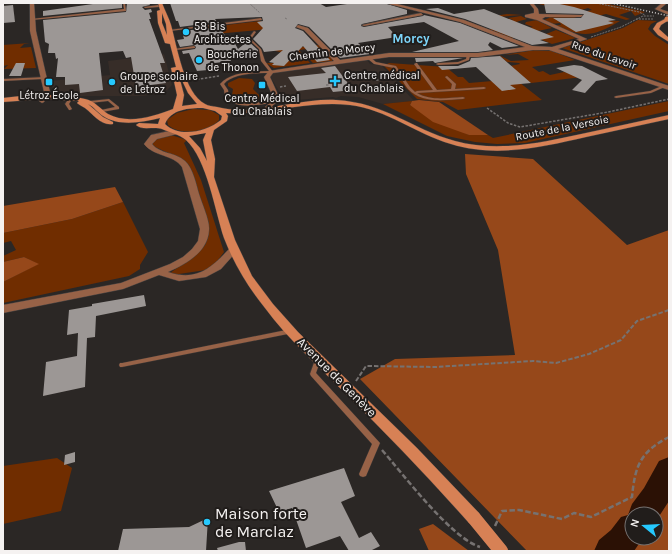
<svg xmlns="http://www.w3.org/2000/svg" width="672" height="554" font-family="Karla,sans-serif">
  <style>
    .built { fill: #372d28 }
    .green { fill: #702d00 }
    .forest { fill: #96481a; fill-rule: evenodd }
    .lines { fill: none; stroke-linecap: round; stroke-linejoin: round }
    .river { fill: #2b1105; fill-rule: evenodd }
    .building { fill: #9c9795 }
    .lane-casing { stroke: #474342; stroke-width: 0.5 }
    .street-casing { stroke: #474342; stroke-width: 1 }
    .secondary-casing { stroke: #474342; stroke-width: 1 }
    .path-far3 { stroke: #767271; stroke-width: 1; stroke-dasharray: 2 1; stroke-linecap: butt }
    .path-far2 { stroke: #767271; stroke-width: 1.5; stroke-dasharray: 2.5 1.5; stroke-linecap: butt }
    .path-far1 { stroke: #767271; stroke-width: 2; stroke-dasharray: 4.5 2; stroke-linecap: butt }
    .path { stroke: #767271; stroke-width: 2.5; stroke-dasharray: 5.5 2.5; stroke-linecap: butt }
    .lane { fill: #976247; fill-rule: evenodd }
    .street { fill: #976247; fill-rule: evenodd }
    .secondary { fill: #d78155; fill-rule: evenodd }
    .rail { stroke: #c8c5c4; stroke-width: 1.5; stroke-dasharray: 1 2; stroke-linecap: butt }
    .secondary-bridge-far1-casing { stroke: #474342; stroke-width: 5.5; stroke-linecap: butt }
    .secondary-bridge-casing { stroke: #474342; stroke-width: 14; stroke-linecap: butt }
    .secondary-bridge-far1 { stroke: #d78155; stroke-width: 5 }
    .secondary-bridge { stroke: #d78155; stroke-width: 14 }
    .poi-dot { fill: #26c9fe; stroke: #211d1b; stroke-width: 1.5 }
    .labels { text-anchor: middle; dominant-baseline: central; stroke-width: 4; stroke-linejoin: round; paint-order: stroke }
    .far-poi-label { font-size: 11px; fill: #f5f2f1; stroke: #211d1b; text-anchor: start }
    .far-street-label { font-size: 11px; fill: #f5f2f1; stroke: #211d1b }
    .far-quarter-label { font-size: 13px; font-weight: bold; fill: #7dd5fa; stroke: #211d1b }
    .street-label { font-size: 13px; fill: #f5f2f1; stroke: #211d1b }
    .near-poi-label { font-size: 16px; fill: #f5f2f1; stroke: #211d1b; text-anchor: start }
  </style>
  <rect width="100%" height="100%" fill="#2b2725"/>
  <g class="built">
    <path d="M164 54 172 85 167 90 156 94 143 96H64L54 92 50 81 110 75 108 61Z"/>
    <path d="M367 60 370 64 382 66 414 101 383 104 358 97 341 96 336 98 333 97 285 101 270 76 272 73 277 72Z"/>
  </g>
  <g class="green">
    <path d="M534 3H604L645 12 635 16 631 11 619 15 630 19 626 20 606 14 593 17 579 13 592 10 588 8 575 12Z"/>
    <path d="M507 14 522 15 496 17 505 22 513 20 508 18 521 16 527 19 512 23 526 28 533 27 525 24 526 22 537 20 552 28 533 32 546 34 556 30 576 38 552 44 528 34 511 38 489 29 493 28 488 17Z"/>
    <path d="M550 16H571L583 20 620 21C592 38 582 37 553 25H561L560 23 551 24 544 20 549 18Z"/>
    <path d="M638 20 657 21 651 24 648 29 655 36 669 45V84L562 48 623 28Z"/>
    <path d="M261 21 269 29 204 35 200 28Z"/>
    <path d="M30 43 24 44 20 48 31 47 36 68 4 69 8 65 3 66V45Z"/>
    <path d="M319 45 322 48H317L320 51 325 52 333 59 332 61 313 63 306 56 311 55 307 49 299 50 310 63 274 68 266 63H274L273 65 285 53 271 50Z"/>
    <path d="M535 50 552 51 575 60 532 67 539 72 543 71 550 75 564 72 583 77 531 83 510 66 520 64 519 63 507 62 499 55 511 61 529 60 518 54 504 55Z"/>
    <path d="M389 63 446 67 458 77H463L469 83 515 79 542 100 458 110 443 102 417 99 384 66Z"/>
    <path d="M239 78 252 79 255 83 253 89 262 98 248 103 234 100 232 95 233 89 228 86V83Z"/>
    <path d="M412 101 410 105 469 135H488L493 138 669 101V111L525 143 497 144 475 142 447 136 383 104Z"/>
    <path d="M193 109 210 110 219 115V120C209 133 180 136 168 125L167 120 177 113Z"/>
    <path d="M171 135 187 140 184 143 201 180 224 252 212 268 206 270 172 275 170 273 197 254 205 245 208 237 209 228 189 165 183 160 151 145 152 140Z"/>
    <path d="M123 202 148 252 140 265V269L129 276 3 303V282L38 264 24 257 3 262V256L16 250 11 241 3 243V233L72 219Z"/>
    <path d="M57 458 72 468 61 511 3 524V466Z"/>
  </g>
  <g class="forest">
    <path d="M419 100 439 102 488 135H469L433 122 410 105 412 101Z"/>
    <path d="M465 154 533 159 627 245 669 230V551H527L360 379 395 359 515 355 498 250 466 174ZM632 514H656V538H632Z"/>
    <path d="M115 187 123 202 72 219 3 233V206Z"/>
    <path d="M24 257 39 264 3 282V262Z"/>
    <path d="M433 524 469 551H429L419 529Z"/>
  </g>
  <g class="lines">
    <path class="river" d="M669 457V501L656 521V514H632V538H643L634 551H594L599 540 611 530 621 517 628 515 632 504 644 488 659 461Z"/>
  </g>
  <g class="building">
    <path d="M100 3H122V8L43 16V11Z"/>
    <path d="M127 3H149L150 5 142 7 145 10 151 9 152 12 149 13 151 19H149L165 63H160L166 83 136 87 131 57 126 58 123 51 99 53 103 90 80 93 79 84 65 85V77H56L58 58 56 59 55 53H48L49 44 45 42 43 20 126 12Z"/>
    <path d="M170 3H319L326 7 354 3H384L407 10V14L416 12 362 24 361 26 364 27 423 16 424 15 460 23 519 46 502 48 490 42 488 45 493 50 478 52H412L459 41 424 22 388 27 397 37 358 43 370 54 340 58 309 27 298 24 295 28 303 31 330 60 317 62 303 46 284 66 272 65 274 63 269 62 283 50 264 52 262 48 253 39 263 28 257 22 263 21 262 17 215 19 217 22 180 27 178 21H176Z"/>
    <path d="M544 3H555L574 7 616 20 608 21 614 23 576 32 553 18H581L584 14 546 13Z"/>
    <path d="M13 5 15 22 3 23V6Z"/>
    <path d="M438 8 454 14 484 9 554 37 540 40 549 43 532 45 465 19 426 9Z"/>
    <path d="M220 27 228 41 233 40 238 49 248 41 258 50V53L229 57 231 61 206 64 208 70 197 71 189 53 183 54 182 51 195 49 196 47 194 45 180 47 177 40 184 39 182 31Z"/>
    <path d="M500 56 531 83 510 85 516 89 502 91 476 67 442 70 438 66H458L470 61 471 58Z"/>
    <path d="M415 58H463L435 63 433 61 416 62Z"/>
    <path d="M16 63H25L21 76H9Z"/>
    <path d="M574 65 582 66 608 79 596 81 585 93 572 90 582 80 556 68Z"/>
    <path d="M335 66 353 90 333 92 330 87 297 91 288 77 326 73 321 68Z"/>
    <path d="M144 295 146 306 96 316 95 337 87 338 85 387 43 396 46 362 77 356 78 333 67 335 69 310 92 306V304Z"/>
    <path d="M75 452V462L64 465 65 455Z"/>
    <path d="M344 468 355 496 341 502 359 538 371 532 380 546 370 551H349L340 536 306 548 292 508 279 512 269 491Z"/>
    <path d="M208 518 206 551H118L123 529 189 527Z"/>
    <path d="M239 542H245L246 551H218L217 548Z"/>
  </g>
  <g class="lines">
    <defs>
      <g id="lane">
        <path d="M123 3H125L126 11 32 20 31 19 124 9Z"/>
        <path d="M158 5 159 7 145 8 144 7Z"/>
        <path d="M261 18 262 20 170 31 169 30Z"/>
        <path d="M254 31 256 32 251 39 261 49 265 61 273 72 271 73C258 73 233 73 224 84L228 90 229 98C243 107 259 102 275 100L277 101 275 102C258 105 239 110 225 98L224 90 220 84C231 71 253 72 269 71L261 61 259 49 248 39Z"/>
        <path d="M194 46 195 47V48L175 50 174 49Z"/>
        <path d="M467 54 470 55 469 60 458 64 438 65 436 64 438 63 458 62 466 59Z"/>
        <path d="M368 57H370L376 62 396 66 410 87 415 92 417 91 433 90 414 64 416 63H417L437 90 451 89 452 84 445 77 447 76 456 84 455 89 484 87 486 88 484 89 417 93C431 101 447 98 463 97L465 98 463 99C445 100 422 104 408 89 403 83 400 74 394 68L374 64 368 59Z"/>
        <path d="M44 77V79H43L3 81V79Z"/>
        <path d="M664 85 667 86 651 93 616 98 614 97 616 96 650 91Z"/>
        <path d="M69 98 72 99 69 104 72 109 70 110H69L65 104Z"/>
        <path d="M109 99 119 107V109L102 112H101V110L115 107 108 101 90 103 88 102 90 101Z"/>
        <path d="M291 329H293L294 331 293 333 122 367H120L119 365 120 363H122Z"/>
        <path d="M316 357H320L321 359 316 373 380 443 366 476 363 477 360 476 359 474 372 444 311 376 310 374Z"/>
      </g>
      <g id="street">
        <path d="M30 3H34L36 31 50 92 44 102 42 103 39 101 44 92 30 31Z"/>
        <path d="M385 3H393L464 20 532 46 552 47 579 39 537 20 525 17V15L534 13V9L529 3H533L538 9 539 14 583 15 581 17H545L542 19 587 39 558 49 669 86V90L549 50H533L478 57H389L273 73 270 77 280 99 268 110H264V108L274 99 264 77 269 71 334 61 304 30 296 27 298 25 308 28 340 60 389 53H478L525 47 460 22Z"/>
        <path d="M662 3H667L660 9 669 12V15L655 9Z"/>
        <path d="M421 13 423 15 364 26 362 25Z"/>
        <path d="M174 130 178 132 177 134 157 139 152 144C160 154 175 152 185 161 193 168 196 184 199 194 202 204 210 221 209 230 208 252 186 264 168 272 198 282 212 267 231 247H237L239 249 237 251 221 269 206 277 179 281 159 275 123 289 3 313V305L121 283 170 264 183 257 192 249 198 241 200 229 182 167C173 154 154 157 144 144L151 135Z"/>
      </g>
      <g id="secondary">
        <path d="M158 3H162C165 11 169 18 171 25 177 46 184 93 205 104 208 106 213 106 217 107 255 117 297 98 336 100 386 103 411 129 455 141 499 153 544 142 586 133 614 127 641 121 669 115V119C641 125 614 131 586 137 542 147 496 158 451 144 416 134 386 109 350 105 308 100 267 115 226 113L228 116 227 121 214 130 211 140 215 159 214 177 235 240 252 276 273 304 298 332 417 448 479 513 481 518 479 523 474 525 469 523C429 478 387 434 344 392 317 365 288 339 265 308 248 287 234 264 224 238 215 211 207 159 186 140 180 135 169 132 162 129 154 126 142 131 136 125L139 123 158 124 160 118C142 122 120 127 103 116 97 112 94 107 88 104L103 117 113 122V124C101 126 94 115 85 108 82 106 79 105 77 103L79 101 45 99 3 102V98C30 95 59 93 85 99 95 101 100 109 108 114 128 125 155 116 173 109L177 95 171 68 176 67 170 44 165 43 158 23 157 11 160 10ZM162 13 166 24 167 35 162 23ZM178 72 188 93 197 104 182 106 184 95ZM203 108 215 111 222 116 221 120C206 132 179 138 165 124 171 109 189 108 203 108ZM206 133 203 140 207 161 200 148 189 136Z"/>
        <path d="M667 18 669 20 661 25 659 29 669 38V42L658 35 653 29 657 23Z"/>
      </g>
    </defs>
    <use href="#lane" class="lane-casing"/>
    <use href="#street" class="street-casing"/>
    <use href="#secondary" class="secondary-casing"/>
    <g class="path-far3">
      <path d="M249 3 260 13"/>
      <path d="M596 3 639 12 645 15"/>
      <path d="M285 18 287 19"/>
      <path d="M636 19H653"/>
      <path d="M591 37 621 27 643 16H654"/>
    </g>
    <g class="path-far2">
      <path d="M193 80 219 76"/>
      <path d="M376 80H385"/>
      <path d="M347 83H351"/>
      <path d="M326 85H329"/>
      <path d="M280 87 286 86"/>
      <path d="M487 108 508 123 520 127 608 112 669 99"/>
    </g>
    <path class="path-far1" d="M356 381 366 366 435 367 533 361 556 363 589 354 621 340 637 321 669 310"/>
    <g class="path">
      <path d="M382 450C403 474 451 538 480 547"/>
      <path d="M495 526 502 511 519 510 562 519 574 513 591 517 632 497C635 466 640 452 669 437"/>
    </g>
    <use href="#lane" class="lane"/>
    <use href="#street" class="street"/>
    <use href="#secondary" class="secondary"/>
    <path class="rail" d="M611 3 669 16"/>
    <defs>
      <path id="secondary-bridge-far1" d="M667 19H669"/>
      <path id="secondary-bridge" d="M474 518 501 551"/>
    </defs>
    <use href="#secondary-bridge-far1" class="secondary-bridge-far1-casing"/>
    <use href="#secondary-bridge" class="secondary-bridge-casing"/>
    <use href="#secondary-bridge-far1" class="secondary-bridge-far1"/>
    <use href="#secondary-bridge" class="secondary-bridge"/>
  </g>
  <g class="poi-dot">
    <circle cx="186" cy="32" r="4"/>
    <circle cx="199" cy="60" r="4"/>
    <path d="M333 75h4v4h4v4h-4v4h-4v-4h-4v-4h4z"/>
    <rect x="45" y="78" width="8" height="8" rx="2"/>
    <circle cx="112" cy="82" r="4"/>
    <rect x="258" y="81" width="8" height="8" rx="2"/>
    <circle cx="207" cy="522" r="4"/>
  </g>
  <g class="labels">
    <g class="far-poi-label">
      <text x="194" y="26">58 Bis<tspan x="194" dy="13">Architectes</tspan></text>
      <text x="207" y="54">Boucherie<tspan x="207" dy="13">de Thonon</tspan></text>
      <text x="344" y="75">Centre médical<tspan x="344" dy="13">du Chablais</tspan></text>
      <text x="120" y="76">Groupe scolaire<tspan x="120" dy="13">de Letroz</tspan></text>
      <text x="49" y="95" text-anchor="middle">Létroz École</text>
      <text x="262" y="98" text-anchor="middle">Centre Médical<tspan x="262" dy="13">du Chablais</tspan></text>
    </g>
    <g class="far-street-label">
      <text transform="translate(332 52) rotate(-7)">Chemin de Morcy</text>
      <text transform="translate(604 55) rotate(19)">Rue du Lavoir</text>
      <text transform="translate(562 128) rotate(-11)">Route de la Versoie</text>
    </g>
    <g class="far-quarter-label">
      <text x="411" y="38">Morcy</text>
    </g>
    <g class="street-label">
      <text transform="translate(337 377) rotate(45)">Avenue de Genève</text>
    </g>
    <g class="near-poi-label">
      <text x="215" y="513">Maison forte<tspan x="215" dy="18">de Marclaz</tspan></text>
    </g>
  </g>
  <rect width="672" height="554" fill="none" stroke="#f5f2f1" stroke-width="8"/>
  <g transform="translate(644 526) rotate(288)"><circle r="19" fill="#211d1b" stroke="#767271"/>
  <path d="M0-3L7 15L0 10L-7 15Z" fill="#26c9fe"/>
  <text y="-6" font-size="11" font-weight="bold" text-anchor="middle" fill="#f5f2f1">N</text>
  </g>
</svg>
